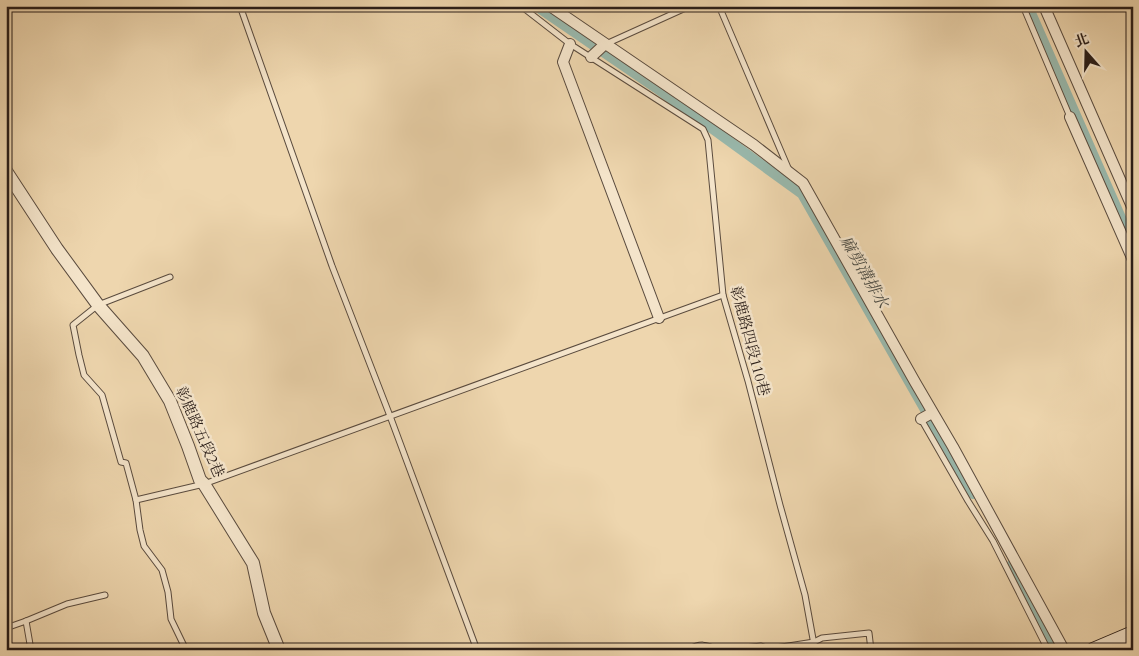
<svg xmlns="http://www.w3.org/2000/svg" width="1139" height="656" font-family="Cardo,'Noto Serif TC',serif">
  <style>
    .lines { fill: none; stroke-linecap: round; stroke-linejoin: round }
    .canal { stroke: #99b9ad; stroke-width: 10 }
    .service-casing { stroke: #5a4b3e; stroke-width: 7 }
    .minor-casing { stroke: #5a4b3e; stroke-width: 12 }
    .tertiary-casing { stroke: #5a4b3e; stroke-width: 14 }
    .secondary-casing { stroke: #291d18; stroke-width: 16 }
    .service { stroke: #f4e4ca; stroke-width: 5 }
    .minor { stroke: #f4e4ca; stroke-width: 10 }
    .tertiary { stroke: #f4e4ca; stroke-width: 12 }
    .secondary { stroke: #f4e4ca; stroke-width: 14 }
    .labels { text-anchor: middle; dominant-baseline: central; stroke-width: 5; stroke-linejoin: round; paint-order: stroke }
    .street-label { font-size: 15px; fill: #291d18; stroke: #f4e4ca }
    .water-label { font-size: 16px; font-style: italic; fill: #4b4c45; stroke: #f4e4ca }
  </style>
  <rect width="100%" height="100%" fill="#eed6ae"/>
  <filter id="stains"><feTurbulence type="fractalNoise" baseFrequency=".004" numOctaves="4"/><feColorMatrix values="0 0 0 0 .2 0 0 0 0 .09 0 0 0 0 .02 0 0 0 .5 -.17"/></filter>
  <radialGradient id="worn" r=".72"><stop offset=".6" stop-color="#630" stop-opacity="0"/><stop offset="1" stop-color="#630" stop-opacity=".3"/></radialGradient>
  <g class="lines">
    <g class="canal">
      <path d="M536 6 656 88 802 194 973 494"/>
      <path d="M1028 6 1133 245"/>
      <path d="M1012 564 1056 650"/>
    </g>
    <defs>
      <g id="service">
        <path d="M240 6 332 266 390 416 477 650"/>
        <path d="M521 6 570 44 703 129 708 140 723 295 748 381 780 505 805 595 815 650"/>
        <path d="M719 6 789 170"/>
        <path d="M1023 6 1070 117"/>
        <path d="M6 10 13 6"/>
        <path d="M606 44 690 6"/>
        <path d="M170 277 98 305 73 325 79 355 84 375 102 395 121 462 126 463 136 500 140 530 144 546 162 570 168 592 171 619 186 650"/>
        <path d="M921 419 968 501 993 541 1048 650"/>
        <path d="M136 500 204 484 723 295"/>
        <path d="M26 621 31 650"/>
        <path d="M6 628 26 621 67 604 105 595"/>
        <path d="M688 650C700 643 706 644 718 650"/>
        <path d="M728 650 761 646 769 649 814 642 822 638 869 633 871 650"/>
      </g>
      <g id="minor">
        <path d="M550 6 754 145 803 183 915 382 953 447 1064 650"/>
        <path d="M1044 6 1133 209"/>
        <path d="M570 44 563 62 659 318"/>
        <path d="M591 57 605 44"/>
        <path d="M1070 117 1133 260"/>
        <path d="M921 419 932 413"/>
      </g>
      <path id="tertiary" d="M6 171 57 249 98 305 143 356 170 401 188 446 200 480 204 484 253 563 264 613 279 650"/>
      <g id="secondary">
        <path d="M1093 650 1133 633"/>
        <path d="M1119 650 1133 644"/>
      </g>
    </defs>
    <use href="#service" class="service-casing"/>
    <use href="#minor" class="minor-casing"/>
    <use href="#tertiary" class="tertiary-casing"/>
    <use href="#secondary" class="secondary-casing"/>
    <use href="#service" class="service"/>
    <use href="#minor" class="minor"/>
    <use href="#tertiary" class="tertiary"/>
    <use href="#secondary" class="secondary"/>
  </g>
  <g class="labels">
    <g class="street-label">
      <text transform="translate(750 341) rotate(75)">彰鹿路四段110巷</text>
      <text transform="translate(200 432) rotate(66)">彰鹿路五段2巷</text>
    </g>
    <g class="water-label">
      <text transform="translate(864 272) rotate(60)">麻剪溝排水</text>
    </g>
  </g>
  <rect width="1139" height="656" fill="none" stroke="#eed6ae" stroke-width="25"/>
  <rect x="8" y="8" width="1124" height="641" fill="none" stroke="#291d18" stroke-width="2.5"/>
  <rect x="12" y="12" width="1114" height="631" fill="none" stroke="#291d18"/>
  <g transform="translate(1086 52) rotate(340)" stroke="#f4e4ca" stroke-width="4" paint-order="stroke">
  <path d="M0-4L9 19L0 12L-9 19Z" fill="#291d18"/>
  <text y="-8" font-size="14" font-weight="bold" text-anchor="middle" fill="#291d18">北</text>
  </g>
  <rect width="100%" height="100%" filter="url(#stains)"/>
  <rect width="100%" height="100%" fill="url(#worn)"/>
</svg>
